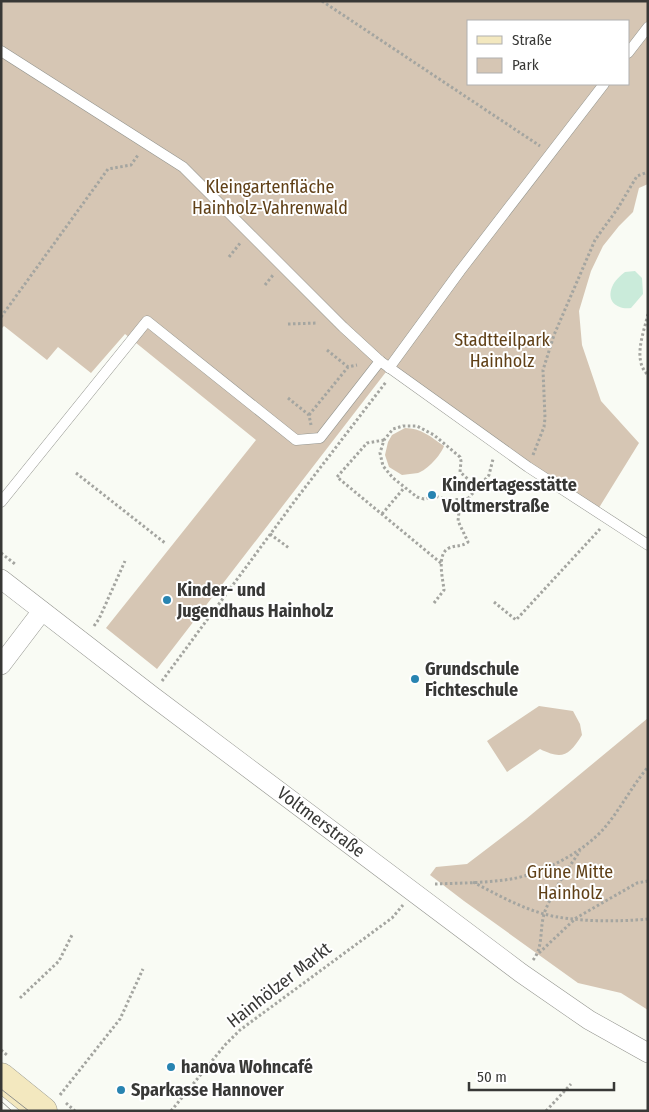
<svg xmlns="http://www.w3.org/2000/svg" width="649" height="1112" font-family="'Fira Sans Condensed',sans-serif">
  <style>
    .green { fill: #d6c6b4; fill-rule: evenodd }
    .water { fill: #caebda }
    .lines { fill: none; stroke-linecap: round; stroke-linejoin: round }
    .lane-casing { stroke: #93948e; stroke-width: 11 }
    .street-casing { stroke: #93948e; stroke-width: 20 }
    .secondary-casing { stroke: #93948e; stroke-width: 29 }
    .path { stroke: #a4a5a0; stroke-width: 3; stroke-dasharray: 2.5 2.5; stroke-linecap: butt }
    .lane { stroke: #fff; stroke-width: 10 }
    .street { stroke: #fff; stroke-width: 19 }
    .secondary { stroke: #f3e8bf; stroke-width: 28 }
    .tram { stroke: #8f908b; stroke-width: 1 }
    .poi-dot { fill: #2884b1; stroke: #fff; stroke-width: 2 }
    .labels { text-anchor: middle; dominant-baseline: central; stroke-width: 4; stroke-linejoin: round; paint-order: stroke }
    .park-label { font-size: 18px; fill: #604017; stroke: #fff }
    .poi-label { font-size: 18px; font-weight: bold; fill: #383836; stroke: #fff; text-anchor: start }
    .street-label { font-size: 18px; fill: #383836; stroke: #fff }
  </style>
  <rect width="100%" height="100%" fill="#f9fbf4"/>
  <g class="green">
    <path d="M1 1H648V184L639 188 633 212 619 226 603 246 591 271 579 311 582 345 601 401 639 443 597 511 389 368 157 669 106 628 256 440 125 334 91 373 58 347 47 360 4 326 1 329ZM468 21H628V84H468Z"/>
    <path d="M405 428C421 428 431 437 444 446 441 455 427 470 418 473 413 474 407 474 402 475L389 467 385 455 388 442 392 435Z"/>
    <path d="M539 706 573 711 580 724 582 735C569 756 562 760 540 749L507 772 487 741Z"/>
    <path d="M648 718V1010L621 993 578 983 464 901 430 875 436 867 467 864 526 819Z"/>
  </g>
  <path class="water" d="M635 271 642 278 643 294 631 308C618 310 606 302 612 287 615 280 620 276 625 272Z"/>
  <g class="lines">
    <defs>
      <g id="lane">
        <path d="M1 51 183 167 343 327 380 361 528 467 648 545"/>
        <path d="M628 53 648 27"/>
        <path d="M389 368 460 271 604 84"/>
        <path d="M1 502 147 321 296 440 320 438 380 361"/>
      </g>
      <g id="street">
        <path d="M1 579 151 695 521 973 589 1020 648 1053"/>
        <path d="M1 665 42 611"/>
      </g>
      <path id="secondary" d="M1 1077 43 1111"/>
    </defs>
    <use href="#lane" class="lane-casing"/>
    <use href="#street" class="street-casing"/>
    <use href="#secondary" class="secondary-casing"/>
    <g class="path">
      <path d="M322 1 540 146"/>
      <path d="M229 257 241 242"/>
      <path d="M265 285 273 275"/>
      <path d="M648 314C644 332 632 360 648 375"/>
      <path d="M1 317 108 169 131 165 138 155"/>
      <path d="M288 324 318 323"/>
      <path d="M327 350 348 367"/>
      <path d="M288 398 309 415 311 425"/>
      <path d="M309 415 348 367 357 365"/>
      <path d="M384 440 367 443 337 477 442 564"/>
      <path d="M533 455 544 427 545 418 543 370 554 335 595 240 618 208 637 176 648 172"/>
      <path d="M76 473 165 543"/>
      <path d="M468 499 447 500 435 496 424 499 417 497 393 478 383 466 380 453 384 440 393 429 403 426H417L434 435 460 457 461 461 460 472 477 487"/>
      <path d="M382 514 404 488"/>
      <path d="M270 534 289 548"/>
      <path d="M1 553 15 564"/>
      <path d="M494 602 516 620 600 529"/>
      <path d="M434 603 444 590C443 579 436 554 449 548 456 545 461 547 468 542L458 521 459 512 463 504 489 475 493 459"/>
      <path d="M216 608 232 620"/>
      <path d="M94 626 99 619 125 561"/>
      <path d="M162 681 297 498 386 382"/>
      <path d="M473 882C496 894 519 907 544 914 573 922 618 922 648 919"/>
      <path d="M435 884C460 883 486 883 511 879 542 874 586 851 606 826 621 808 632 786 648 767"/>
      <path d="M539 953 576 918 637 883 648 881"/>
      <path d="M533 960C544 947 539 927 545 911 554 889 567 870 580 851"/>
      <path d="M20 998 59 961 72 935"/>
      <path d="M1 1050 7 1055"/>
      <path d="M60 1095 120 1019 143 969"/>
      <path d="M66 1103 75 1111"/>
      <path d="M171 1111 225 1045 240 1030 392 918 403 905"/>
      <path d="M546 1111 571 1084"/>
    </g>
    <use href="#lane" class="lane"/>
    <use href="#street" class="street"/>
    <use href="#secondary" class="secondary"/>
    <g class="tram">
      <path d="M1 1089 29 1111"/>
      <path d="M1 1101 12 1111"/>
    </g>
  </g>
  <g class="poi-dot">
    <circle cx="432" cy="495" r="5"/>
    <circle cx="167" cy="600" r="5"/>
    <circle cx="415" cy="679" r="5"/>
    <circle cx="171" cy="1067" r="5"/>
    <circle cx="121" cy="1090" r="5"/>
  </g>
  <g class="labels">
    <g class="park-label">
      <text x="270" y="187">Kleingartenfläche<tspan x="270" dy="21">Hainholz-Vahrenwald</tspan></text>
      <text x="502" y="340">Stadtteilpark<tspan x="502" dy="21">Hainholz</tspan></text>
      <text x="570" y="872">Grüne Mitte<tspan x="570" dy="21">Hainholz</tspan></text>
    </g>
    <g class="poi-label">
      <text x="442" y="485">Kindertagesstätte<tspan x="442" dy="21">Voltmerstraße</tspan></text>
      <text x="177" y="590">Kinder- und<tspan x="177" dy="21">Jugendhaus Hainholz</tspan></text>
      <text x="425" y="669">Grundschule<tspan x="425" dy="21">Fichteschule</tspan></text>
      <text x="181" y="1067">hanova Wohncafé</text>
      <text x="131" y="1090">Sparkasse Hannover</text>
    </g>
    <g class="street-label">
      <text transform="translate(321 822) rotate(37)">Voltmerstraße</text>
      <text transform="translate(279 985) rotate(-38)">Hainhölzer Markt</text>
    </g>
  </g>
  <rect width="649" height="1112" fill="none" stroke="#383836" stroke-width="5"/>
  <rect x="467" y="20" width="162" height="65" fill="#ffffff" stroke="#afafaf"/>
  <rect x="477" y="36" width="25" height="8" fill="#f3e8bf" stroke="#afafaf"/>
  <text x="512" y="45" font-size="15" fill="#383836">Straße</text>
  <rect x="477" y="58" width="25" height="15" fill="#d6c6b4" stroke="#afafaf"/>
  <text x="512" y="70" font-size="15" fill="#383836">Park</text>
  <path d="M469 1082v8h145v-8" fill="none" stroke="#383836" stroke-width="2.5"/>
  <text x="477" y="1082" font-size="15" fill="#383836" stroke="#ffffff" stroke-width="4" paint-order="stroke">50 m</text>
</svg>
